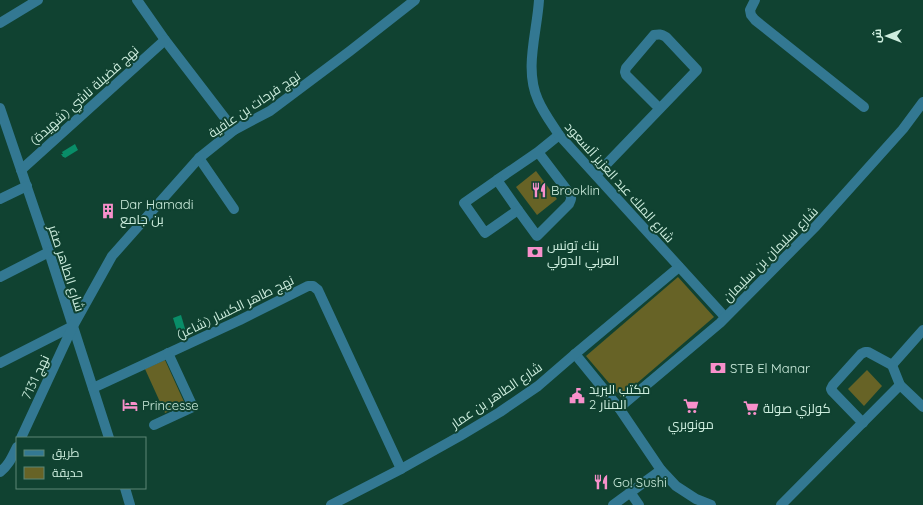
<svg xmlns="http://www.w3.org/2000/svg" width="923" height="505" font-family="Quicksand,Cairo,sans-serif">
  <style>
    .green { fill: #676326 }
    .water { fill: #098d68 }
    .lines { fill: none; stroke-linecap: round; stroke-linejoin: round }
    .minor { stroke: #337892; stroke-width: 10 }
    .tertiary { stroke: #337892; stroke-width: 10 }
    .labels { text-anchor: middle; dominant-baseline: central; stroke-width: 4; stroke-linejoin: round; paint-order: stroke }
    .street-label { font-size: 13px; fill: #cdedde; stroke: #104231 }
    .poi-label { font-size: 13px; fill: #cdedde; stroke: #104231; text-anchor: start }
  </style>
  <rect width="100%" height="100%" fill="#104231"/>
  <g class="green">
    <path d="M536 171 557 199 537 215 516 187Z"/>
    <path d="M678 277 714 317 621 397 586 356Z"/>
    <path d="M165 360 185 404 165 413 145 369Z"/>
    <path d="M867 370 882 386 864 406 848 389Z"/>
  </g>
  <g class="water">
    <path d="M75 144 78 150 65 158 64 157H63L61 154H63L62 152Z"/>
    <path d="M181 315 186 332 178 334 173 318Z"/>
  </g>
  <g class="lines">
    <g class="minor">
      <path d="M137 0 165 40 234 130"/>
      <path d="M755 0 750 10 751 15 755 20 864 107"/>
      <path d="M0 108 49 252 109 438"/>
      <path d="M538 152 570 194C572 198 571 200 569 204L537 236 518 210 497 180 538 152 559 135"/>
      <path d="M199 158 234 209"/>
      <path d="M21 170 165 40"/>
      <path d="M596 175 697 70 666 37C661 34 659 34 654 35L626 68 625 72 626 75 659 108"/>
      <path d="M497 180 464 203 485 233 518 210"/>
      <path d="M0 199 27 186"/>
      <path d="M0 277 49 252"/>
      <path d="M0 363 73 326"/>
      <path d="M892 365 923 330"/>
      <path d="M93 388 240 320 308 286H313L318 290 401 469"/>
      <path d="M863 423 832 391 831 389 833 385 861 354 865 352H868L892 365 900 385 923 407"/>
      <path d="M154 425 193 407 168 353"/>
      <path d="M21 438 73 326 112 256 199 158 234 130 270 111 350 51 415 0"/>
      <path d="M0 472C9 465 12 457 17 447"/>
      <path d="M125 488 130 505"/>
      <path d="M630 492 639 505"/>
      <path d="M613 505 661 470"/>
      <path d="M781 505 900 385"/>
    </g>
    <g class="tertiary">
      <path d="M539 0C537 33 524 69 538 100 543 112 552 124 559 135L725 317"/>
      <path d="M0 23 38 0"/>
      <path d="M575 354 619 408 661 470 676 486 696 499 711 505"/>
      <path d="M619 408 720 323 816 226 903 129 923 102"/>
      <path d="M331 505 401 469 460 436 500 412 538 386 575 354 679 267"/>
    </g>
  </g>
  <defs>
    <symbol id="restaurant-bare" viewBox="-9 -9 18 18"><path d="M-5-6h1v4h1v-4h1v4h1v-4h1v5L-1.5 .5V6h-2V.5L-5-1ZM5-6V6H3V1.5H1.5Q1.5-4 5-6Z" fill="#f890cb" stroke="#104231" stroke-width="2.5" paint-order="stroke"/></symbol>
    <symbol id="building-bare" viewBox="-9 -9 18 18"><path d="M-4-6H4V6H1V3H-1V6H-4ZM-2.5-4.3h1.7v1.8h-1.7ZM.8-4.3h1.7v1.8H.8ZM-2.5-1h1.7V.8h-1.7ZM.8-1h1.7V.8H.8Z" fill="#f890cb" stroke="#104231" stroke-width="2.5" paint-order="stroke"/></symbol>
    <symbol id="bank-bare" viewBox="-9 -9 18 18"><path d="M-6-4H6V4H-6ZM0-2.3a2.3 2.3 0 1 0 0 4.6a2.3 2.3 0 1 0 0-4.6Z" fill="#f890cb" stroke="#104231" stroke-width="2.5" paint-order="stroke"/></symbol>
    <symbol id="civic-bare" viewBox="-9 -9 18 18"><path d="M-.6-6.5H3V-4.5H.6V-3L4-1V1h2V6H-6V1h2V-1L-.6-3ZM-1.2 2.5V6h2.4V2.5Z" fill="#f890cb" stroke="#104231" stroke-width="2.5" paint-order="stroke"/></symbol>
    <symbol id="hotel-bare" viewBox="-9 -9 18 18"><path d="M-6-4.5h1.5V1H6V5H4.5V3h-9V5H-6ZM-4 0a1.8 1.8 0 1 1 3.6 0ZM.5 0V-2.5h3Q6-2.5 6 0Z" fill="#f890cb" stroke="#104231" stroke-width="2.5" paint-order="stroke"/></symbol>
    <symbol id="supermarket-bare" viewBox="-9 -9 18 18"><path d="M-6-5.5h2.5l.6 2H6L4.5 2H-2.5L-4.4-4H-6ZM-1.5 3.2a1.3 1.3 0 1 0 .1 0ZM3 3.2a1.3 1.3 0 1 0 .1 0Z" fill="#f890cb" stroke="#104231" stroke-width="2.5" paint-order="stroke"/></symbol>
  </defs>
  <g fill-rule="evenodd">
    <use href="#restaurant-bare" x="528" y="179" width="22" height="22"/>
    <use href="#building-bare" x="97" y="200" width="22" height="22"/>
    <use href="#bank-bare" x="524" y="241" width="22" height="22"/>
    <use href="#bank-bare" x="707" y="357" width="22" height="22"/>
    <use href="#civic-bare" x="566" y="385" width="22" height="22"/>
    <use href="#hotel-bare" x="119" y="394" width="22" height="22"/>
    <use href="#supermarket-bare" x="680" y="395" width="22" height="22"/>
    <use href="#supermarket-bare" x="740" y="397" width="22" height="22"/>
    <use href="#restaurant-bare" x="590" y="471" width="22" height="22"/>
  </g>
  <g class="labels">
    <g class="street-label">
      <text transform="translate(84 95) rotate(-42)">نهج فضيلة ناشي (شهيدة)</text>
      <text transform="translate(254 104) rotate(-34)">نهج فرحات بن عافية</text>
      <text transform="translate(620 182) rotate(48)">شارع الملك عبد العزيز آلسعود</text>
      <text transform="translate(770 254) rotate(-45)">شارع سليمان بن سليمان</text>
      <text transform="translate(67 268) rotate(72)">شارع الطاهر صفر</text>
      <text transform="translate(235 307) rotate(-26)">نهج طاهر الكسار (شاعر)</text>
      <text transform="translate(35 377) rotate(-65)">نهج 7131</text>
      <text transform="translate(496 395) rotate(-34)">شارع الطاهر بن عمار</text>
    </g>
    <g class="poi-label">
      <text x="551" y="190">Brooklin</text>
      <text x="120" y="204">Dar Hamadi<tspan x="120" dy="15">بن جامع</tspan></text>
      <text x="547" y="245">بنك تونس<tspan x="547" dy="15">العربي الدولي</tspan></text>
      <text x="730" y="368">STB El Manar</text>
      <text x="589" y="389">مكتب البريد<tspan x="589" dy="15">المنار 2</tspan></text>
      <text x="142" y="405">Princesse</text>
      <text x="763" y="408">كولزي صولة</text>
      <text x="691" y="424" text-anchor="middle">مونوبري</text>
      <text x="613" y="482">Go! Sushi</text>
    </g>
  </g>
  <rect x="16" y="437" width="130" height="52" fill="#104231" stroke="#5c8676"/>
  <rect x="24" y="450" width="20" height="6" fill="#337892" stroke="#5c8676"/>
  <text x="52" y="457" font-size="12" fill="#cdedde">طريق</text>
  <rect x="24" y="467" width="20" height="12" fill="#676326" stroke="#5c8676"/>
  <text x="52" y="477" font-size="12" fill="#cdedde">حديقة</text>
  <g transform="translate(887 36) rotate(270)" stroke="#104231" stroke-width="3" paint-order="stroke">
  <path d="M0-3L7 15L0 10L-7 15Z" fill="#cdedde"/>
  <text y="-6" font-size="11" font-weight="bold" text-anchor="middle" fill="#cdedde">ش</text>
  </g>
</svg>
